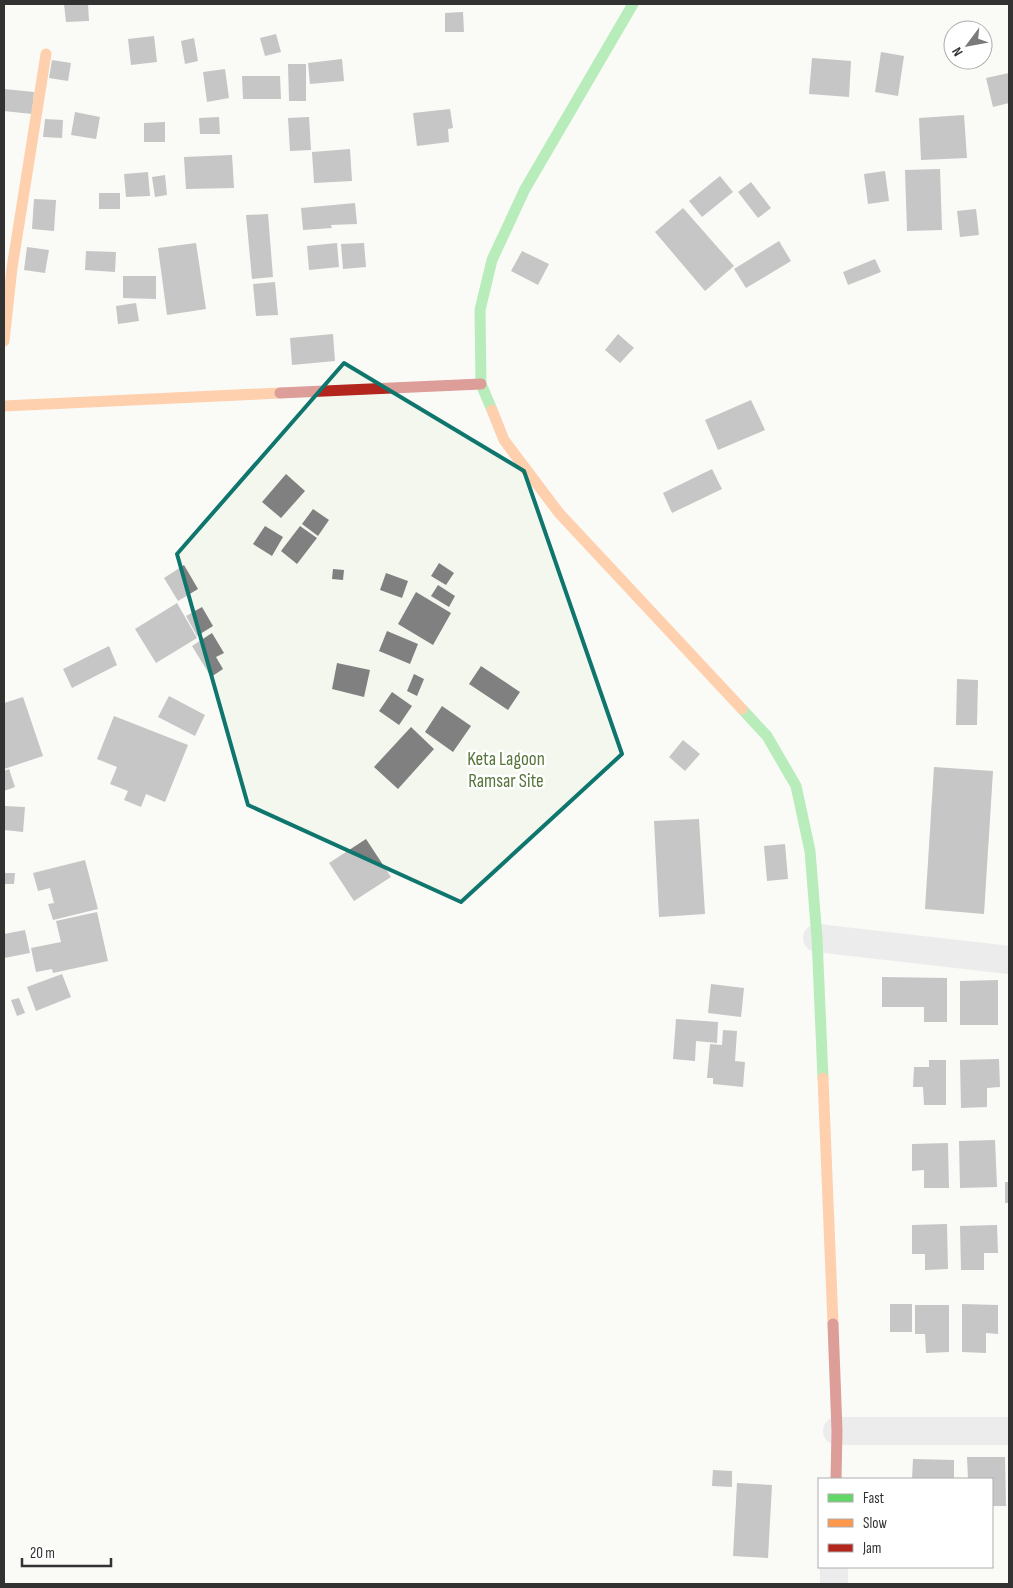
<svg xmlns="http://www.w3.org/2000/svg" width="1013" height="1588" font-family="'Sofia Sans Condensed',sans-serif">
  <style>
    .green { fill: #f3f7ee; fill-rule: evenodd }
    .building { fill: #808080 }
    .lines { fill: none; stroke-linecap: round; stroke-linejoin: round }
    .street { stroke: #d6d6d6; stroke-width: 28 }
    .fast { stroke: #63d668; stroke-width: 11 }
    .slow { stroke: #ff974d; stroke-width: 11 }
    .jam { stroke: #b3261e; stroke-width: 11 }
    .marked { fill: none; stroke: #0f766e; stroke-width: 4; stroke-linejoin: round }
    .labels { text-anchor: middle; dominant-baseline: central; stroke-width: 5; stroke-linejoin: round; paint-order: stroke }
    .park-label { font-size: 19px; fill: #57743a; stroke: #fff }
  </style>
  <rect width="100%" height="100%" fill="#fff"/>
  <path class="green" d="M4 4H1009V1584H4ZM953 30H983V60H953ZM819 1479H992V1567H819Z"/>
  <g class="building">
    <path d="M64 4H88L89 21 66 22Z"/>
    <path d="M463 12 464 32H445V13Z"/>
    <path d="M276 34 281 52 265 56 260 38Z"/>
    <path d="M154 36 157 62 131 65 128 39Z"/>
    <path d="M194 38 198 61 185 64 181 41Z"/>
    <path d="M881 52 904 56 898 96 875 92Z"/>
    <path d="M812 58 851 61 849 97 809 94Z"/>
    <path d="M342 59 344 81 310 84 308 63Z"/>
    <path d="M52 60 71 63 68 81 49 78Z"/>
    <path d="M288 64H306V101H289Z"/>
    <path d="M225 69 229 98 207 102 203 72Z"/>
    <path d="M1009 73V103L993 107 986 78Z"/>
    <path d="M242 76H280L281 99H243Z"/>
    <path d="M4 89 34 92 32 114 4 111Z"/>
    <path d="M450 109 453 128 448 129 449 142 417 146 413 113Z"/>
    <path d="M75 112 100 117 96 139 71 135Z"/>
    <path d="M964 115 967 158 921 160 919 118Z"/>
    <path d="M219 117 220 134H200L199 118Z"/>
    <path d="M309 117 311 150 290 151 288 118Z"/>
    <path d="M45 119 63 120 62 138 43 137Z"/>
    <path d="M165 122V142H144V123Z"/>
    <path d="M350 149 352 181 314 183 312 152Z"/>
    <path d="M232 155 234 188 186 189 184 157Z"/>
    <path d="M940 169 942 230 907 231 905 170Z"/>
    <path d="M885 171 889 201 868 204 864 174Z"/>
    <path d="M148 172 150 196 126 197 124 174Z"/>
    <path d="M165 175 167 195 155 197 152 177Z"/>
    <path d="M720 176 733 192 702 217 689 201Z"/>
    <path d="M751 182 771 208 758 218 738 192Z"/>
    <rect x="99" y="193" width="21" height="16"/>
    <path d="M34 199 56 200 54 231 32 229Z"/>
    <path d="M355 203 357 224 331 225 332 228 303 230 301 208Z"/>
    <path d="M683 208 734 266 705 291 655 232Z"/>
    <path d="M976 209 979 235 960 237 957 211Z"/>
    <path d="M268 214 273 277 252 279 246 215Z"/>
    <path d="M779 241 791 261 746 288 734 269Z"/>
    <path d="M196 243 206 309 167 315 158 248Z"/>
    <path d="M337 243 339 267 309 270 307 246Z"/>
    <path d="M364 243 366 267 343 269 341 244Z"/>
    <path d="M27 247 49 250 45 273 24 270Z"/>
    <path d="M86 251 116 252 115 272 85 270Z"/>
    <path d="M522 251 549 264 538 285 511 271Z"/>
    <path d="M875 259 881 272 848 285 843 272Z"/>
    <path d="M123 276H156V299L123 298Z"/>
    <path d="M275 282 278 315 256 316 253 284Z"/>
    <path d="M136 303 139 321 118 324 116 306Z"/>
    <path d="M333 334 335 361 292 365 290 338Z"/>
    <path d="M618 334 634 348 620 363 605 350Z"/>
    <path d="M751 400 765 430 718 450 705 420Z"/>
    <path d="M712 469 722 489 672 513 663 493Z"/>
    <path d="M286 474 305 491 281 518 262 502Z"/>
    <path d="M313 509 329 520 318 536 302 524Z"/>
    <path d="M265 526 283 537 272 556 253 544Z"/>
    <path d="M300 526 317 538 297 564 281 551Z"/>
    <path d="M439 563 454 573 446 585 431 576Z"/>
    <path d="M184 565 198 589 178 601 164 578Z"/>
    <path d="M333 569 344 570 343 580 332 579Z"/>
    <path d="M386 573 408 581 402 598 380 590Z"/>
    <path d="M438 585 455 596 449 607 431 596Z"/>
    <path d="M416 592 451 613 433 645 398 624Z"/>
    <path d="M177 603 197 638 156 663 135 629Z"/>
    <path d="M202 607 213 626 197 636 186 616Z"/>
    <path d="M387 631 418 644 410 664 379 651Z"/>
    <path d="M212 633 224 653 216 657 223 669 211 677 192 646Z"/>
    <path d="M109 646 117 665 72 688 63 669Z"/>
    <path d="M337 663 370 670 364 697 332 689Z"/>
    <path d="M481 666 520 692 508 710 469 684Z"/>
    <path d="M414 674 424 679 417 696 407 691Z"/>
    <path d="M957 679 978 680 977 725H956Z"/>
    <path d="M392 692 412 706 399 725 379 711Z"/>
    <path d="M169 696 205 715 195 736 158 717Z"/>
    <path d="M23 697 43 756 4 769V703Z"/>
    <path d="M442 706 471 726 453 752 425 732Z"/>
    <path d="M114 716 188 745 165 802 146 794 141 807 124 800 128 791 110 784 117 767 97 759Z"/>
    <path d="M411 727 434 749 398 789 374 767Z"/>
    <path d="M683 740 700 754 685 771 669 757Z"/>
    <path d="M934 767 993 771 984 914 925 909Z"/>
    <path d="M9 769 15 787 4 791V771Z"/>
    <path d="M4 806 25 807 23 832 4 830Z"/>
    <path d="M699 819 705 914 659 917 654 821Z"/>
    <path d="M366 839 391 877 354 901 329 863Z"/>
    <path d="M785 844 788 879 767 881 764 846Z"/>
    <path d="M85 860 98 909 53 920 48 904 54 903 50 888 38 891 33 873Z"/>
    <path d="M4 873H15L14 884H4Z"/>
    <path d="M97 912 108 961 53 973 52 969 36 972 31 948 61 942 56 921Z"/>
    <path d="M25 930 30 953 4 958V934Z"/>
    <path d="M62 974 71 997 36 1011 27 987Z"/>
    <path d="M882 977 947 978V1022H924V1007H882Z"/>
    <path d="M998 980V1025H960V981Z"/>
    <path d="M711 984 744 988 741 1017 708 1013Z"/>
    <path d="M19 998 25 1013 17 1016 11 1000Z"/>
    <path d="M676 1019 718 1022 717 1043 696 1041 695 1061 673 1059Z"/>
    <path d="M723 1030 737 1031 735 1061 745 1062 743 1087 713 1084V1078H707L710 1044 722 1045Z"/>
    <path d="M999 1059 1000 1087 987 1088V1107L961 1108 960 1060Z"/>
    <path d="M929 1060H946V1105H924L923 1087H913L914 1067H929Z"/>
    <path d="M995 1140 997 1187 960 1188 959 1141Z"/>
    <path d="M948 1143 949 1188H924V1170L912 1171V1144Z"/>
    <rect x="1005" y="1182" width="4" height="21"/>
    <path d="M947 1224 948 1269 925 1270V1254H912V1225Z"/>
    <path d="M997 1225 998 1253H984V1270H961L960 1226Z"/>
    <rect x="890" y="1304" width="22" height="28"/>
    <path d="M962 1304 998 1305V1334L986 1333V1353L962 1352Z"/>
    <path d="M915 1305H949V1352L926 1353 925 1334H915Z"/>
    <path d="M967 1457H1005L1006 1506H992V1479H968Z"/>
    <path d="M913 1459 954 1460V1479H912Z"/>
    <path d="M713 1470 732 1471V1487L712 1486Z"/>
    <path d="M737 1483 772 1485 768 1558 733 1556Z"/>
  </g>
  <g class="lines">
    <g class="street">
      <path d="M817 938 1009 960"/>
      <path d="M837 1431H1009"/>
      <path d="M834 1584V1567"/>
    </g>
    <g class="fast">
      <path d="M492 410 481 384 480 310 492 260 525 189 633 4"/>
      <path d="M742 709 767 736 796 786 810 851 817 938 823 1078"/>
    </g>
    <g class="slow">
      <path d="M4 341 12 268 46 54"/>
      <path d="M4 406 280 393"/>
      <path d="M492 410 504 440 559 513 742 709"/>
      <path d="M823 1078 833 1324"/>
    </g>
    <g class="jam">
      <path d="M280 393 481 384"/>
      <path d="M833 1324 837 1431 836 1479"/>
    </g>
  </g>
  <path d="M0 0H1013V1588H0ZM344 363 524 471 622 754 461 902 248 805 177 554Z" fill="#fff" fill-opacity=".55" fill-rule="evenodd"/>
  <path class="marked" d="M344 363 524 471 622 754 461 902 248 805 177 554Z"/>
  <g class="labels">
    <g class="park-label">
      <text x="506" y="759">Keta Lagoon<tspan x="506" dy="22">Ramsar Site</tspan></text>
    </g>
  </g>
  <rect width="1013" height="1588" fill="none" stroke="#323232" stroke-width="10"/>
  <rect x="818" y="1478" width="175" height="90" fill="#ffffff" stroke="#adadad"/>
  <rect x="828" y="1494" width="25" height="8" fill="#63d668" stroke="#adadad"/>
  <text x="863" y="1503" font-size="15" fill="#323232">Fast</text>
  <rect x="828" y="1519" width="25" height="8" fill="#ff974d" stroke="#adadad"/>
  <text x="863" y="1528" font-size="15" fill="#323232">Slow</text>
  <rect x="828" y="1544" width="25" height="8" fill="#b3261e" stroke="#adadad"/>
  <text x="863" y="1553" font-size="15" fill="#323232">Jam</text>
  <g transform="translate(968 45) rotate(238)"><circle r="24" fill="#ffffff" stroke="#adadad"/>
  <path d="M0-4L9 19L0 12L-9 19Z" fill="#7a7a7a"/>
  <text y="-8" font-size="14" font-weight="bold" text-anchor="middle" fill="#323232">N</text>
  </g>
  <path d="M22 1558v8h89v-8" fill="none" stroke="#323232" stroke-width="2.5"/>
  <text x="30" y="1558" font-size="15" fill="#323232" stroke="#ffffff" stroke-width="4" paint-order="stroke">20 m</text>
</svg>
